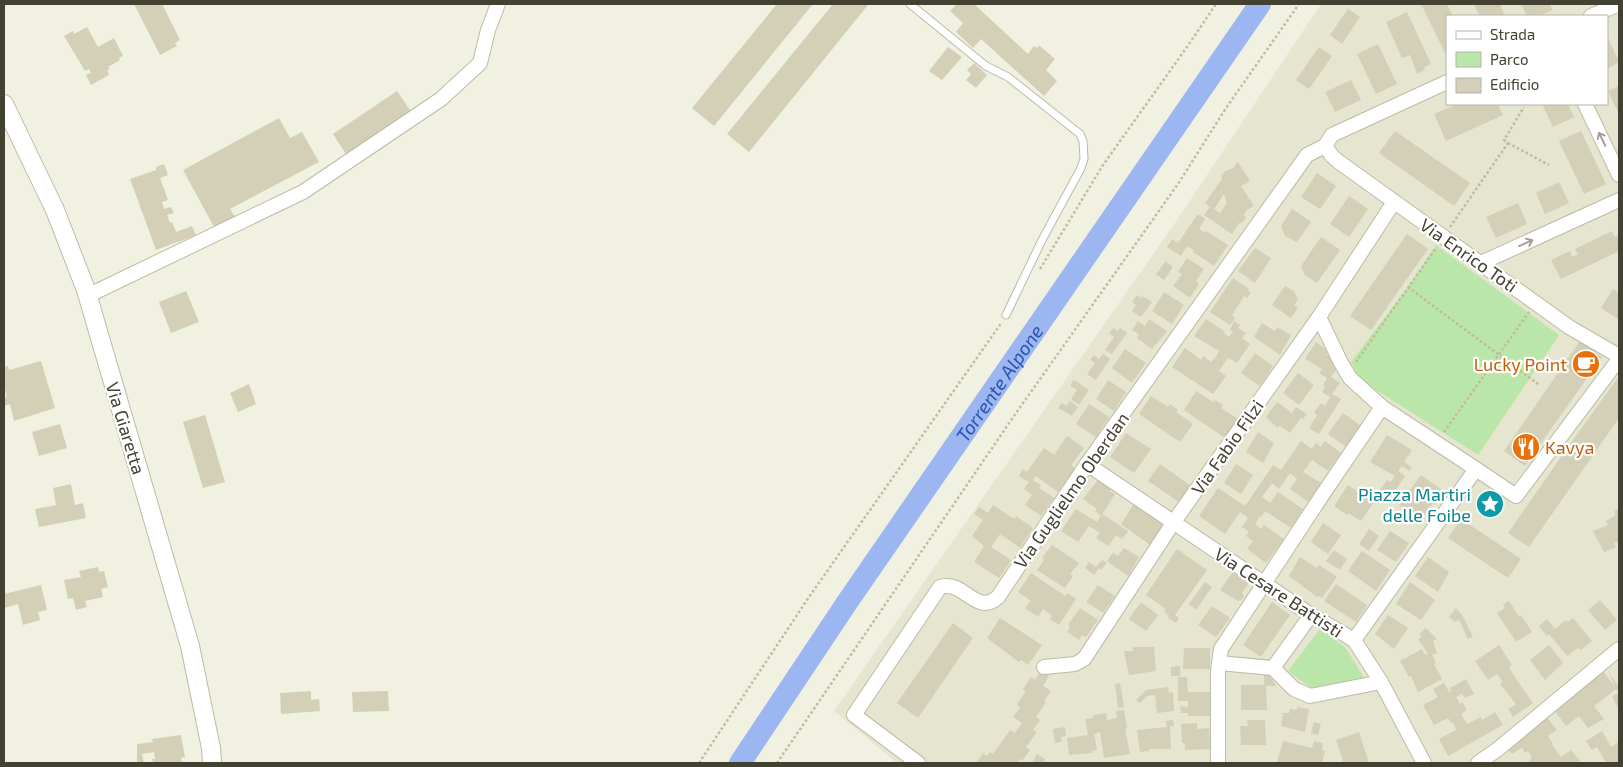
<svg xmlns="http://www.w3.org/2000/svg" width="1623" height="767" font-family="'Exo 2',sans-serif">
  <style>
    .residential { fill: #e5e5d0; fill-rule: evenodd }
    .green { fill: #bae7a9 }
    .lines { fill: none; stroke-linecap: round; stroke-linejoin: round }
    .river { stroke: #9cb6f1; stroke-width: 22 }
    .building { fill: #d3d0b7; fill-rule: evenodd }
    .service-casing { stroke: #bdbba5; stroke-width: 9 }
    .minor-casing { stroke: #bdbba5; stroke-width: 16 }
    .tertiary-casing { stroke: #bdbba5; stroke-width: 20 }
    .path { stroke: #bfbc96; stroke-width: 2.5; stroke-dasharray: 2.5 2.5; stroke-linecap: butt }
    .service { stroke: #fff; stroke-width: 7 }
    .minor { stroke: #fff; stroke-width: 14 }
    .tertiary { stroke: #fff; stroke-width: 18 }
    .oneway { stroke: #a1a098 }
    .labels { text-anchor: middle; dominant-baseline: central; stroke-width: 4.5; stroke-linejoin: round; paint-order: stroke }
    .street-label { font-size: 18px; fill: #434132; stroke: #fff }
    .food-label { font-size: 18px; fill: #c56008; stroke: #fff; text-anchor: end }
    .culture-label { font-size: 18px; fill: #0d838f; stroke: #fff; text-anchor: end }
    .water-label { font-size: 19px; font-style: italic; fill: #2b52af; stroke: #fff }
  </style>
  <rect width="100%" height="100%" fill="#f1f1e2"/>
  <path class="residential" d="M1321 4H1619V763H897L834 711 1177 220ZM1447 16H1607V104H1447Z"/>
  <g class="green">
    <path d="M1436 245 1559 335 1478 455 1359 379 1351 362 1408 287Z"/>
    <path d="M1320 629 1345 647 1364 678 1311 688 1288 671Z"/>
  </g>
  <g class="lines">
    <path class="river" id="s1" d="M740 763 848 601 1260 4"/>
  </g>
  <g class="building">
    <path d="M134 4H162L180 40 175 43 177 46 160 55Z"/>
    <path d="M777 4H813L714 126 692 108Z"/>
    <path d="M833 4H866L868 5 749 152 727 134Z"/>
    <path d="M957 4H974L1028 54 1034 46 1037 48 1039 45 1055 59 1046 70 1057 81 1044 96 981 39 973 48 956 32 963 23 950 11Z"/>
    <path d="M1421 4H1447L1453 16H1447V57Z"/>
    <path d="M1474 4H1500L1505 16H1479Z"/>
    <path d="M1521 4H1549L1553 10 1540 16H1527Z"/>
    <path d="M1348 9 1360 17 1342 44 1330 35Z"/>
    <path d="M1407 12 1431 64 1424 67 1425 70 1417 74 1410 55 1402 58 1386 22Z"/>
    <path d="M87 27 98 47 114 38 123 56 119 58 120 60 108 67 110 69 107 70 109 75 91 85 86 75 91 73 89 69 85 71 64 36 73 31 74 34Z"/>
    <path d="M1607 36 1619 62 1607 69Z"/>
    <path d="M1378 44 1397 84 1376 94 1357 54Z"/>
    <path d="M948 47 962 57 942 80 929 71Z"/>
    <path d="M1319 47 1332 56 1309 89 1296 80Z"/>
    <path d="M974 63 987 75 976 88 966 80 971 74 967 70Z"/>
    <path d="M1351 80 1361 100 1335 112 1325 92Z"/>
    <path d="M1619 86V114L1608 91Z"/>
    <path d="M397 91 412 113 347 156 333 134Z"/>
    <path d="M1457 104H1498L1503 115 1446 141 1434 114Z"/>
    <path d="M1542 104H1568L1574 117 1553 127Z"/>
    <path d="M279 118 290 138 302 132 319 162 230 209 235 217 214 227 183 170Z"/>
    <path d="M1395 131 1470 183 1454 206 1379 153Z"/>
    <path d="M1581 131 1606 184 1584 194 1559 141Z"/>
    <path d="M1238 162 1250 181 1241 186 1254 206 1247 210 1244 215 1246 217 1242 223 1240 222 1232 234 1204 215 1210 207 1205 203 1222 179 1221 175 1224 174 1223 172 1233 168ZM1224 194 1227 203 1220 213 1214 209Z"/>
    <path d="M164 164 168 175 160 178 168 200 162 202 164 209 171 207 174 213 167 215 170 223 172 222 176 232 192 226 196 235 156 250 130 179 156 170V167Z"/>
    <path d="M1317 173 1336 186 1320 209 1301 197Z"/>
    <path d="M1559 182 1569 203 1545 214 1536 193Z"/>
    <path d="M1349 196 1368 209 1349 237 1330 224Z"/>
    <path d="M1518 203 1527 224 1496 238 1486 217Z"/>
    <path d="M1292 209 1311 222 1297 242 1285 236 1281 226Z"/>
    <path d="M1198 214 1205 219 1199 229 1205 233 1206 231 1228 245 1214 266 1193 252 1194 250 1187 246 1181 256 1167 247 1172 239 1178 243Z"/>
    <path d="M1612 231 1615 237 1619 235V251L1561 279 1551 260 1570 251 1572 257 1578 254 1575 249Z"/>
    <path d="M1407 234 1428 249 1371 330 1350 316Z"/>
    <path d="M1321 237 1340 250 1317 283 1305 275 1301 266Z"/>
    <path d="M1255 248 1271 258 1255 283 1238 271Z"/>
    <path d="M1187 258 1204 269 1196 281 1199 284 1190 298 1173 286 1182 274 1178 272Z"/>
    <path d="M1166 261 1173 267 1164 280 1156 274Z"/>
    <path d="M1233 278 1249 289 1248 291 1251 293 1247 298 1244 296 1232 315 1235 318 1230 325 1210 312Z"/>
    <path d="M1285 286 1294 291 1298 300 1294 305 1298 308 1291 318 1272 305Z"/>
    <path d="M1613 289 1619 293V320L1601 308Z"/>
    <path d="M186 291 199 322 171 333 159 302Z"/>
    <path d="M1164 292 1184 305 1172 324 1152 311Z"/>
    <path d="M1137 295 1141 298 1142 296 1152 302 1141 317 1132 311 1136 305 1132 302Z"/>
    <path d="M1149 319 1167 331 1152 349 1137 338 1139 334 1132 330 1138 321 1145 326Z"/>
    <path d="M1206 319 1225 332 1224 333 1229 337 1233 332 1230 330 1234 321 1240 325 1238 328 1246 333 1242 338 1250 344 1237 363 1228 358 1219 371 1226 376 1213 394 1172 367 1185 348 1201 360 1203 356 1211 362 1215 358 1219 351 1194 336Z"/>
    <path d="M1262 323 1275 331 1277 327 1291 335 1280 355 1254 337Z"/>
    <path d="M1113 328 1118 331 1120 328 1127 333 1112 354 1105 350 1114 337 1109 333Z"/>
    <path d="M1580 341 1602 357 1525 466 1504 451Z"/>
    <path d="M1316 342 1328 351 1326 354 1335 360 1339 366 1331 377 1340 383 1332 394 1341 399 1319 434 1309 428 1317 415 1314 413 1321 403 1325 406 1330 397 1322 392 1325 386 1323 385 1327 378 1319 373 1322 369 1305 359Z"/>
    <path d="M1125 349 1146 363 1132 383 1112 368Z"/>
    <path d="M1255 353 1273 366 1260 386 1241 373Z"/>
    <path d="M1103 354 1110 359 1096 380 1087 374 1095 363 1090 360 1094 355 1099 359Z"/>
    <path d="M41 361 55 408 14 421 10 404 4 406V398L7 397 4 385V367L8 366 9 370Z"/>
    <path d="M1298 373 1314 385 1299 405 1283 393Z"/>
    <path d="M1619 378V418L1529 547 1508 533 1570 444 1617 379Z"/>
    <path d="M1074 380 1089 390 1079 405 1071 399 1077 390 1070 386Z"/>
    <path d="M1108 380 1126 392 1114 411 1096 399Z"/>
    <path d="M249 384 256 404 238 412 230 393Z"/>
    <path d="M1196 391 1213 402 1215 400 1223 405 1221 408 1238 419 1225 438 1184 410Z"/>
    <path d="M1151 396 1168 407 1170 404 1178 410 1176 412 1193 424 1180 442 1139 414Z"/>
    <path d="M1070 401 1078 407 1072 416 1058 408 1062 403 1066 406Z"/>
    <path d="M1277 402 1292 413 1296 407 1307 414 1303 419 1301 418 1290 433 1279 425 1278 428 1266 417Z"/>
    <path d="M1089 404 1109 417 1096 437 1076 424Z"/>
    <path d="M1343 413 1361 426 1346 447 1328 434Z"/>
    <path d="M205 415 225 482 203 488 183 422Z"/>
    <path d="M60 424 67 448 39 456 32 432Z"/>
    <path d="M1258 432 1274 443 1263 463 1246 452Z"/>
    <path d="M1126 433 1151 449 1134 473 1110 457Z"/>
    <path d="M1387 435 1412 450 1404 462 1412 467 1409 471 1402 466 1398 471 1405 476 1391 497 1380 490 1387 480 1391 482 1395 476 1370 462Z"/>
    <path d="M1067 436 1084 448 1071 465 1075 468 1058 492 1036 476 1033 480 1041 485 1039 488 1054 498 1041 516 1025 505 1032 495 1024 489 1029 482 1019 476 1023 469 1027 472 1044 448 1054 455Z"/>
    <path d="M1301 441 1312 449 1316 443 1321 447 1325 441 1341 453 1328 471 1312 460 1303 472 1321 483 1308 502 1290 489 1297 479 1290 473 1279 489 1272 483 1262 497 1270 503 1278 492 1303 509 1291 528 1265 511 1261 517 1260 516 1255 524 1261 529 1264 525 1284 539 1266 563 1247 549 1253 541 1246 536 1249 532 1242 527 1248 518 1240 512 1225 534 1199 516 1218 488 1245 506 1273 465 1281 470Z"/>
    <path d="M1160 464 1191 486 1179 502 1148 481Z"/>
    <path d="M1236 464 1253 475 1241 494 1224 483Z"/>
    <path d="M1421 475 1442 490 1431 506H1430L1425 514 1419 515 1418 517 1399 505Z"/>
    <path d="M1098 480 1111 489 1109 491 1115 494 1101 516 1095 511 1097 509 1083 499Z"/>
    <path d="M71 484 75 505 83 503 86 518 39 527 35 509 56 505 53 488Z"/>
    <path d="M1348 485 1374 502 1361 521 1348 513 1347 515 1334 506Z"/>
    <path d="M1134 504 1164 525 1150 545 1121 524Z"/>
    <path d="M993 505 1014 519 1016 516 1033 528 1020 548 1000 534 991 547 1011 560 999 578 974 562 984 546 972 536 983 520 974 514 979 507 988 513Z"/>
    <path d="M1076 509 1097 522 1102 514 1128 531 1122 539 1116 535 1108 546 1096 538 1100 533 1089 526 1078 542 1061 531Z"/>
    <path d="M1618 509 1619 510V543L1613 542 1616 547 1604 552 1593 531 1608 525 1606 521 1615 516V510Z"/>
    <path d="M1461 519 1521 559 1508 578 1448 538Z"/>
    <path d="M1323 523 1341 535 1328 554 1311 542Z"/>
    <path d="M1369 529 1379 536 1369 551 1359 544Z"/>
    <path d="M1390 531 1409 543 1396 562 1377 550Z"/>
    <path d="M1052 545 1079 563 1070 574 1073 576 1065 588 1037 570 1044 560 1042 558Z"/>
    <path d="M1124 548 1139 557 1128 576 1107 561 1113 553 1118 556Z"/>
    <path d="M1177 549 1207 570 1175 615 1179 618 1176 623 1168 618 1169 616 1164 612 1166 609 1146 595Z"/>
    <path d="M1334 550 1347 559 1340 570 1326 561Z"/>
    <path d="M1362 551 1390 570 1376 591 1348 571Z"/>
    <path d="M1300 557 1317 568 1319 565 1337 577 1322 598 1319 596 1317 597 1289 576Z"/>
    <path d="M1428 557 1449 572 1438 592 1415 576Z"/>
    <path d="M1102 560 1107 563 1101 570 1099 568 1094 575 1085 568 1089 562 1096 567Z"/>
    <path d="M98 567 99 572 104 571 108 587 101 589 103 597 85 601 87 607 76 610 73 598 68 599 64 580 81 577 79 571Z"/>
    <path d="M1233 572 1249 583 1242 593 1244 596 1242 600 1238 601 1220 590Z"/>
    <path d="M1031 573 1065 596 1067 593 1076 599 1059 625 1050 619 1052 616 1043 609 1038 617 1025 608 1031 601 1018 592Z"/>
    <path d="M1205 582 1212 587 1196 610 1189 604Z"/>
    <path d="M1410 582 1435 600 1421 620 1396 604Z"/>
    <path d="M1336 584 1367 605 1356 622 1324 601Z"/>
    <path d="M41 585 47 610 38 612 40 620 23 625 18 604 4 608V594Z"/>
    <path d="M1098 585 1115 596 1103 613 1086 602Z"/>
    <path d="M1600 600 1617 620 1605 630 1588 610Z"/>
    <path d="M1509 601 1519 617 1521 615 1532 632 1516 642 1497 613 1505 608 1503 604Z"/>
    <path d="M1141 602 1158 615 1146 631 1129 619Z"/>
    <path d="M1272 602 1290 615 1261 657 1243 645Z"/>
    <path d="M1212 606 1230 618 1216 637 1198 625Z"/>
    <path d="M1080 608 1098 620 1086 637 1082 635 1079 640 1067 632 1070 627 1068 625Z"/>
    <path d="M1456 608 1462 615 1473 637 1468 639 1459 620 1455 622 1449 617Z"/>
    <path d="M1388 615 1408 628 1394 649 1375 634Z"/>
    <path d="M1000 618 1042 645 1028 665 1021 660 1019 662 987 638Z"/>
    <path d="M1573 618 1592 641 1581 650 1578 648 1567 656 1549 634 1547 636 1539 626 1547 619 1555 629 1566 620 1568 622Z"/>
    <path d="M953 623 973 638 918 718 897 703Z"/>
    <path d="M1426 628 1437 639 1433 641 1437 653 1432 655 1436 663 1434 664 1442 679 1418 692 1411 676 1409 677 1400 661 1422 649 1425 655 1428 654 1418 639 1422 637 1419 634Z"/>
    <path d="M1499 645 1512 665 1509 667 1514 676 1533 703 1513 717 1508 709 1516 704 1500 684 1503 682 1497 674 1488 680 1475 661Z"/>
    <path d="M1549 645 1563 663 1545 680 1530 660Z"/>
    <path d="M1133 647H1154L1156 671 1129 675 1124 651H1133Z"/>
    <path d="M1184 648H1210V669H1183Z"/>
    <path d="M1180 666V676H1171V667Z"/>
    <path d="M1041 670 1049 676 1043 686 1051 691 1044 701 1046 702 1036 717 1040 720 1033 730 1037 732 1026 747 1030 750 1022 761 1020 759 1017 763H976L983 753 987 756 990 752 993 754 1010 730 1015 733 1022 723 1013 717 1020 708 1017 704 1026 691 1023 689 1031 677 1035 680Z"/>
    <path d="M1603 671 1615 687 1609 673 1619 687V689L1617 691 1616 689 1594 706 1604 719 1588 728 1579 716 1566 726 1552 707Z"/>
    <path d="M1264 675H1270L1276 686H1266L1267 710H1241V685H1264Z"/>
    <path d="M1178 677H1187L1188 692H1210V699H1212V716H1188V713H1181L1180 706 1188 707V701H1178Z"/>
    <path d="M1466 679 1474 694 1465 698 1462 694 1456 697 1460 704 1462 702 1467 710 1461 714 1467 724 1481 717 1482 720 1495 712 1503 725 1448 756 1439 739 1456 730 1453 722 1451 723 1448 718 1434 725 1423 705 1438 697 1433 689 1444 683 1449 692 1451 691 1450 688Z"/>
    <path d="M1120 683 1124 707 1118 708 1115 684Z"/>
    <path d="M1168 687 1169 693 1173 692 1174 711 1157 713 1155 695 1147 696 1140 703 1136 700 1146 690Z"/>
    <path d="M311 691V700L319 699 320 711 281 714 280 693Z"/>
    <path d="M388 691 389 711 353 712 352 692Z"/>
    <path d="M1618 693 1619 697V710L1612 696Z"/>
    <path d="M1297 707 1309 709 1305 732 1281 726 1283 713H1289L1290 709 1297 710Z"/>
    <path d="M1124 710 1127 728 1125 729 1130 754 1104 758 1100 732 1094 734 1097 750 1092 751V753L1069 755 1067 738 1088 735 1085 719 1093 718V715L1106 713 1107 720 1117 718 1116 711Z"/>
    <path d="M1545 715 1557 730 1548 736 1553 744 1552 745 1561 757 1571 750 1580 761 1576 763H1531L1529 760 1532 758 1528 751 1525 753 1522 748 1512 754 1506 746Z"/>
    <path d="M1173 720 1174 726H1170L1171 749H1149L1150 751 1140 752 1137 730 1167 727 1166 721Z"/>
    <path d="M1247 720H1265L1266 745H1241L1240 726H1248Z"/>
    <path d="M1314 722 1321 724 1318 735 1311 733Z"/>
    <path d="M1197 723V729L1209 728 1210 749 1185 750V743H1182L1181 724Z"/>
    <path d="M1065 727 1066 736 1061 737 1062 742 1055 743 1053 729Z"/>
    <path d="M1602 731 1611 747 1619 742V763H1606L1597 747 1592 750 1586 741Z"/>
    <path d="M1359 732 1369 763H1344L1336 740Z"/>
    <path d="M181 735 185 757 181 758 182 763H153L152 759H155L154 752 142 754 144 763H137V744L153 742 152 739Z"/>
    <path d="M1283 741 1312 748 1314 741 1323 743 1322 750 1325 751 1322 763 1277 762Z"/>
    <path d="M1037 754 1045 759 1043 763H1032Z"/>
  </g>
  <g class="lines">
    <defs>
      <path id="service" d="M910 4 986 66 1008 77 1080 134 1083 141 1084 159 1081 168 1042 240 1006 315"/>
      <g id="minor">
        <path d="M1591 16 1619 4"/>
        <path d="M1585 104 1619 175"/>
        <path d="M1325 146 1332 156 1339 162 1569 327 1619 356"/>
        <path d="M1481 263 1619 200"/>
        <path d="M87 296 303 192 441 99 480 63 488 30 498 4"/>
        <path d="M1319 317 1340 361 1350 378 1382 407 1476 469"/>
        <path d="M1087 464 1311 615 1354 640 1381 682 1424 763"/>
        <path d="M1354 640 1476 469 1516 496 1619 359"/>
        <path d="M1219 663 1273 668 1294 689 1310 696 1381 682"/>
        <path d="M1044 667 1075 664 1084 659 1173 523 1319 317 1394 202"/>
        <path d="M1273 668 1311 615"/>
        <path d="M918 763 854 715 940 587C964 579 976 617 998 597L1087 464 1307 155 1325 146 1332 135 1447 82"/>
        <path d="M1218 763V671L1221 649 1321 497 1382 407"/>
        <path d="M1478 763 1498 749 1619 649"/>
      </g>
      <path id="tertiary" d="M4 104 55 210 86 290 190 646 211 748 212 763"/>
    </defs>
    <use href="#service" class="service-casing"/>
    <use href="#minor" class="minor-casing"/>
    <use href="#tertiary" class="tertiary-casing"/>
    <g class="path">
      <path d="M1508 143 1549 165"/>
      <path d="M1450 227 1508 143 1504 140 1524 107"/>
      <path d="M1040 269 1103 165 1187 47 1216 4"/>
      <path d="M1408 287 1538 384"/>
      <path d="M1356 362 1436 248"/>
      <path d="M1444 432 1529 312"/>
      <path d="M699 763 809 597 1002 322"/>
      <path d="M777 763 1016 413 1178 184 1226 108 1299 4"/>
    </g>
    <use href="#service" class="service"/>
    <use href="#minor" class="minor"/>
    <use href="#tertiary" class="tertiary"/>
  </g>
  <defs><path id="oneway-shaft" d="M-6 0H5M1.5-3L5.5 0L1.5 3" fill="none" stroke-width="1.6" stroke-linecap="round" stroke-linejoin="round" transform="scale(1.25)"/></defs>
  <g class="oneway">
    <use href="#oneway-shaft" transform="translate(1602 139) rotate(-116)"/>
    <use href="#oneway-shaft" transform="translate(1526 243) rotate(-24)"/>
  </g>
  <defs>
    <symbol id="cafe-disc" viewBox="-11 -11 22 22"><circle r="9.5" fill="#e8710a" stroke="#fff"/><path d="M-5.5-4.5H6V0H3Q3 3.5 0 3.5H-2.5Q-5.5 3.5-5.5 0ZM3-3.2v2h1.7v-2ZM-6 4.5H4V6H-6Z" fill="#fff"/></symbol>
    <symbol id="restaurant-disc" viewBox="-11 -11 22 22"><circle r="9.5" fill="#e8710a" stroke="#fff"/><path d="M-5-6h1v4h1v-4h1v4h1v-4h1v5L-1.5 .5V6h-2V.5L-5-1ZM5-6V6H3V1.5H1.5Q1.5-4 5-6Z" fill="#fff"/></symbol>
    <symbol id="sight-disc" viewBox="-11 -11 22 22"><circle r="9.5" fill="#0f9aa8" stroke="#fff"/><path d="M0-6L1.8-2.2L6-1.7L2.9 1.2L3.7 5.4L0 3.3L-3.7 5.4L-2.9 1.2L-6-1.7L-1.8-2.2Z" fill="#fff"/></symbol>
  </defs>
  <g fill-rule="evenodd">
    <use href="#cafe-disc" x="1570" y="348" width="32" height="32"/>
    <use href="#restaurant-disc" x="1510" y="431" width="32" height="32"/>
    <use href="#sight-disc" x="1474" y="488" width="32" height="32"/>
  </g>
  <g class="labels">
    <g class="street-label">
      <text transform="translate(1469 255) rotate(35)">Via Enrico Toti</text>
      <text transform="translate(126 428) rotate(73)">Via Giaretta</text>
      <text transform="translate(1227 447) rotate(-55)">Via Fabio Filzi</text>
      <text transform="translate(1071 490) rotate(-55)">Via Guglielmo Oberdan</text>
      <text transform="translate(1279 592) rotate(33)">Via Cesare Battisti</text>
    </g>
    <g class="food-label">
      <text x="1567" y="364">Lucky Point</text>
      <text x="1545" y="447" text-anchor="start">Kavya</text>
    </g>
    <g class="culture-label">
      <text x="1471" y="494">Piazza Martiri<tspan x="1471" dy="21">delle Foibe</tspan></text>
    </g>
    <g class="water-label">
      <text stroke="none"><textPath href="#s1" startOffset="460">Torrente Alpone</textPath></text>
    </g>
  </g>
  <rect width="1623" height="767" fill="none" stroke="#434132" stroke-width="10"/>
  <rect x="1446" y="15" width="162" height="90" fill="#ffffff" stroke="#b4b3ad"/>
  <rect x="1456" y="31" width="25" height="8" fill="#ffffff" stroke="#b4b3ad"/>
  <text x="1490" y="40" font-size="15" fill="#434132">Strada</text>
  <rect x="1456" y="52" width="25" height="15" fill="#bae7a9" stroke="#b4b3ad"/>
  <text x="1490" y="65" font-size="15" fill="#434132">Parco</text>
  <rect x="1456" y="78" width="25" height="15" fill="#d3d0b7" stroke="#b4b3ad"/>
  <text x="1490" y="90" font-size="15" fill="#434132">Edificio</text>
</svg>
